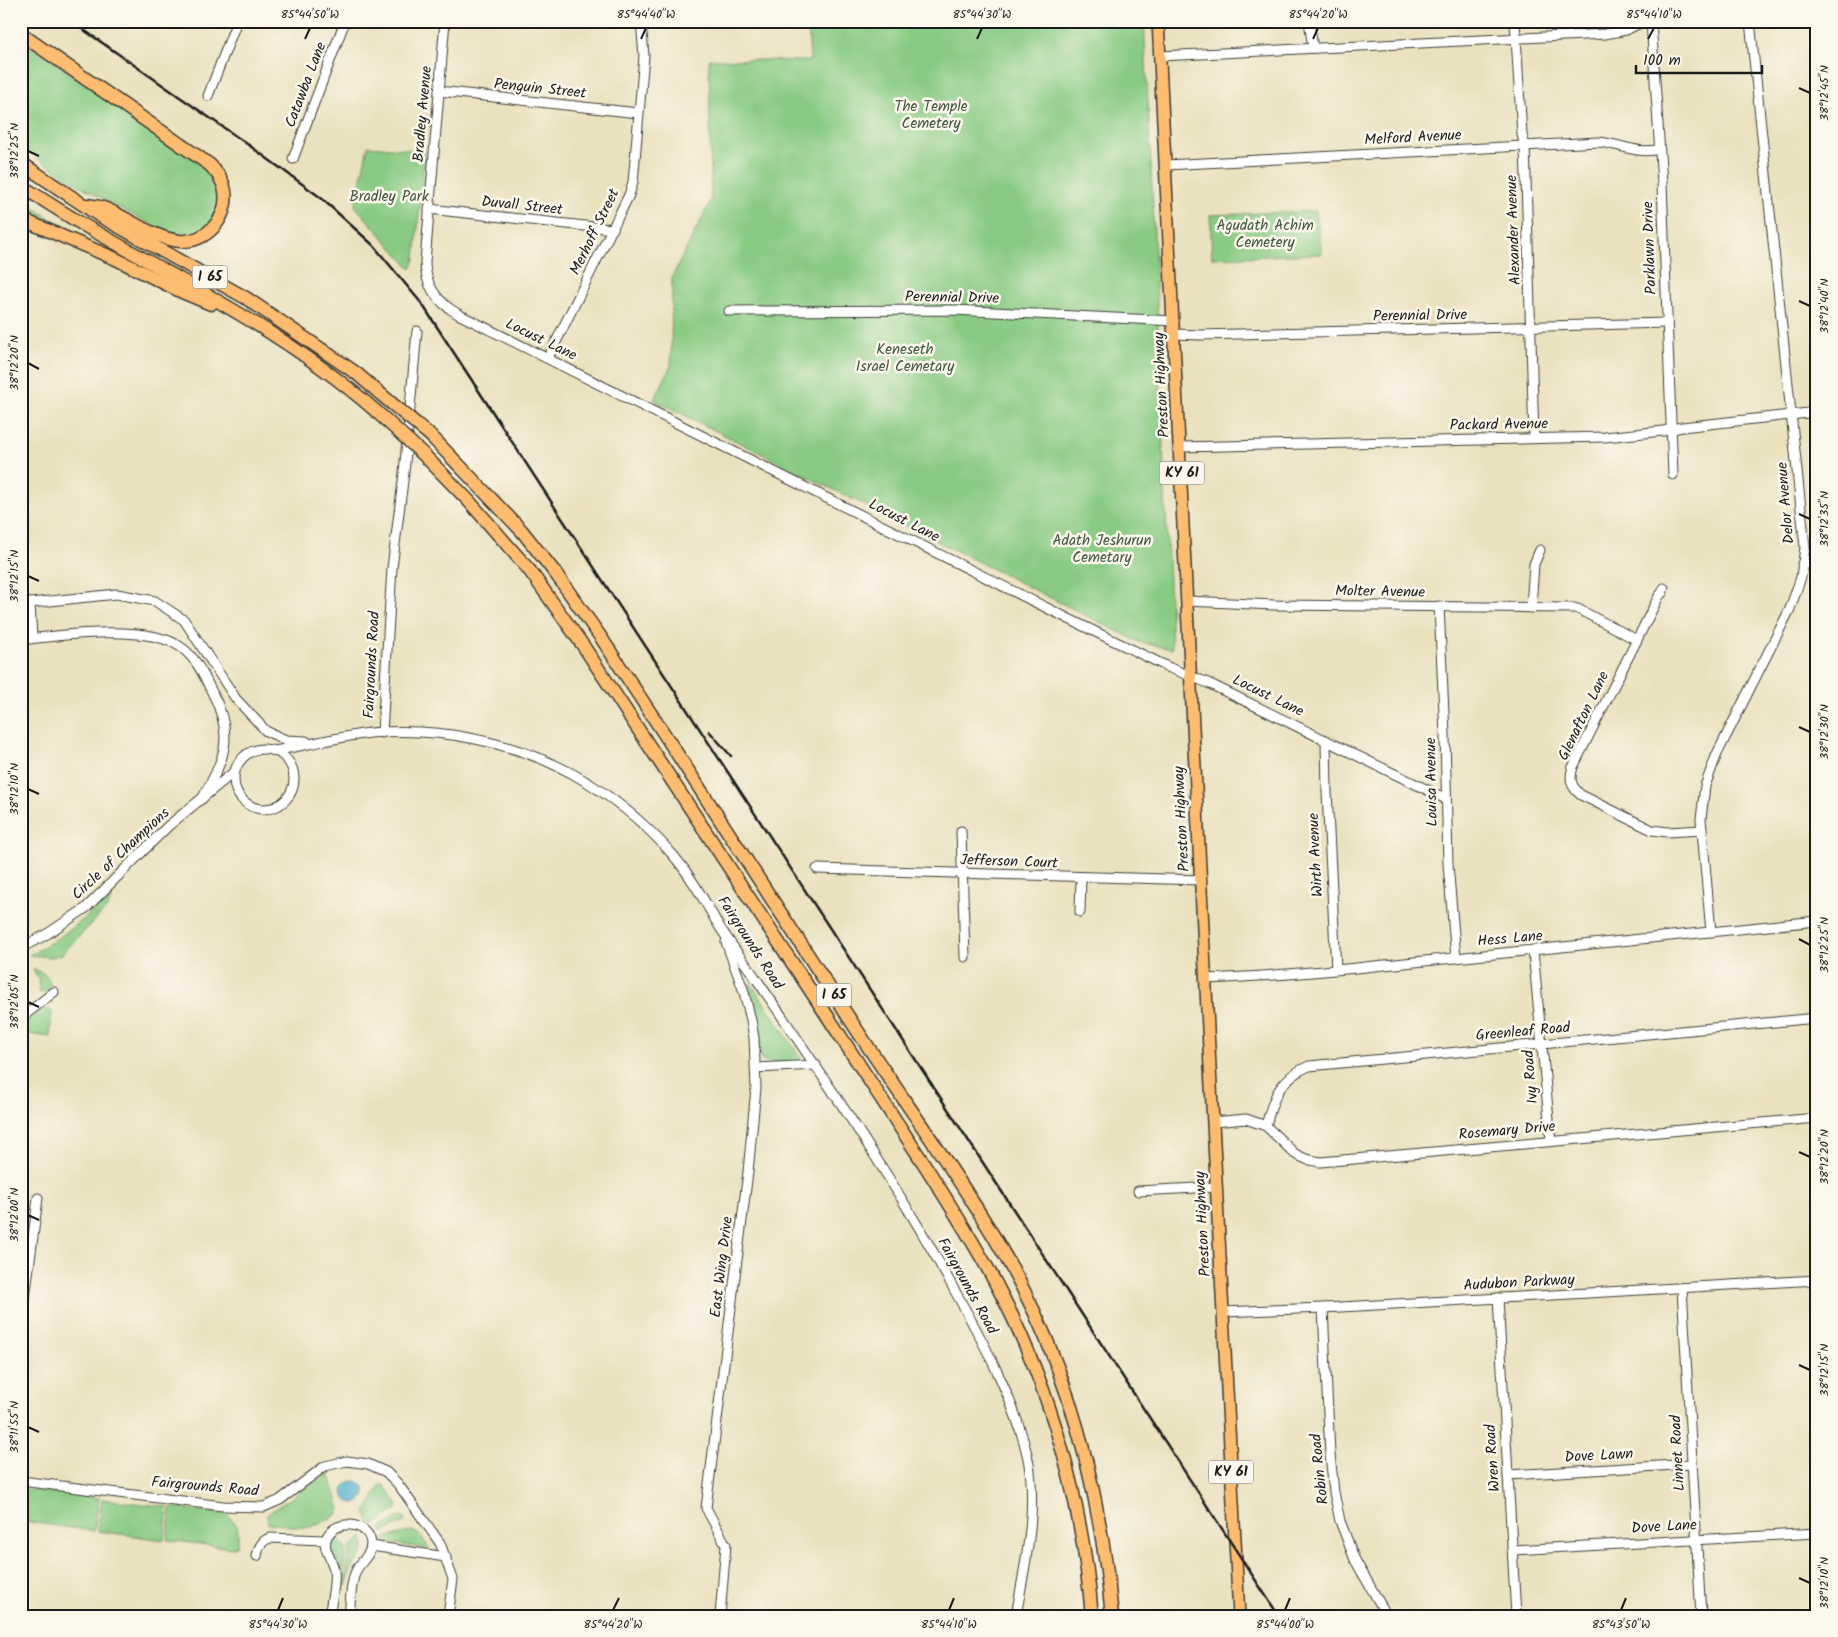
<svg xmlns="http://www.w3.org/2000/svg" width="1838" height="1637" font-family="Kalam,sans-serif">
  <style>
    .green { fill: #89cb83; stroke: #527450 }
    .water { fill: #4fb0ce; stroke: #366675 }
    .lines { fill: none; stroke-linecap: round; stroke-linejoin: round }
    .minor-casing { stroke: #3b3a34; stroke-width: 11 }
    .major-casing { stroke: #3b3a34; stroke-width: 14 }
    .highway-casing { stroke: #3b3a34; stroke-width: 15 }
    .minor { stroke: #fff; stroke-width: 9 }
    .major { stroke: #fdbc70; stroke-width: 11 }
    .highway { stroke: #fdbc70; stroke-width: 12 }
    .rail { stroke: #1c1c1c; stroke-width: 2.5 }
    .highway-bridge-casing { stroke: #3b3a34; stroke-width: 15; stroke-linecap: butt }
    .highway-bridge { stroke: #fdbc70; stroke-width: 12 }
    .ticks { fill: none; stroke: #1c1c1c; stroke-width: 2 }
    .labels { text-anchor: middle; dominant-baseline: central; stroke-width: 5; stroke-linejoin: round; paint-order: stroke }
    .shield { fill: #fbf7ec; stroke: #5f5e5a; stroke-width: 1 }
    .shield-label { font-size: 14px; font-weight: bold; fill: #1c1c1c }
    .street-label { font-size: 15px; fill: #1c1c1c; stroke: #fbf7ec }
    .park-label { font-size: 15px; fill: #425940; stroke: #fbf7ec }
    .neatline { fill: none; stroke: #1c1c1c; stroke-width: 2 }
    .ticks-label { font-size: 12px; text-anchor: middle; fill: #1c1c1c }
  </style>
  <rect width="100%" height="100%" fill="#fbf7ec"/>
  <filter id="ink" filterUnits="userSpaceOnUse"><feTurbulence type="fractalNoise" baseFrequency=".02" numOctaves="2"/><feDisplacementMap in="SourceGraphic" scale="10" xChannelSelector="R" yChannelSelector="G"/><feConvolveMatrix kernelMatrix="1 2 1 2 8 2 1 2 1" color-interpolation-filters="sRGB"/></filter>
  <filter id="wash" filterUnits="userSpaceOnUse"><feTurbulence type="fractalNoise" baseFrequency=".0096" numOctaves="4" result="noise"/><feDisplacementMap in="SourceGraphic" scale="20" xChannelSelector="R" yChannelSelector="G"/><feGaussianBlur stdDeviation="1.12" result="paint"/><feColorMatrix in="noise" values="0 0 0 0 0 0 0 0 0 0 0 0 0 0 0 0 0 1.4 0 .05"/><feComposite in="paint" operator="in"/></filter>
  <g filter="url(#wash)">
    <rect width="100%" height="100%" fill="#eae1be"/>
    <g class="green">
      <path d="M808 21H1144C1155 230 1162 440 1172 649L1139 642 654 400 671 366 672 277 711 200 709 59 810 61Z"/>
      <path d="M21 39 206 167C219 184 225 195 216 216 210 230 187 239 173 235 162 232 150 223 139 218 98 197 58 174 21 146Z"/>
      <path d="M368 146 425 151 415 259 411 269 355 206Z"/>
      <path d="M21 200 71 231 70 232 21 211Z"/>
      <path d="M1316 211 1322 254 1212 258 1210 215Z"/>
      <path d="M113 894 108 907 61 955 50 957 29 955C60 939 87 918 113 894Z"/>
      <path d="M33 969C45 973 55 979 47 993L39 992 38 978Z"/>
      <path d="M751 983 802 1060 800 1063H770L761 1059 755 1013 748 984 751 985Z"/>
      <path d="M46 1009 50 1010 52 1013 50 1037 21 1033V1026L40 1011Z"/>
      <path d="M329 1473 340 1509C338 1516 335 1515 329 1519 303 1535 295 1523 268 1524L267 1514Z"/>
      <path d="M380 1485H384L398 1505 397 1509 375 1525 368 1520 366 1513Z"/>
      <path d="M24 1489 99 1498 94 1531 21 1521V1490Z"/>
      <path d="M102 1499 168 1507 164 1540 98 1531Z"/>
      <path d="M171 1507 224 1514C238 1521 240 1530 237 1545L232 1548 167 1540Z"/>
      <path d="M402 1516 406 1519 403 1523 383 1532 381 1530 383 1526Z"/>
      <path d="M412 1531 419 1534 430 1549 388 1543 383 1541 385 1538Z"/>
      <path d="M335 1534 346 1549 341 1586 339 1584C339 1577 339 1570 338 1564 334 1552 327 1546 335 1534Z"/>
      <path d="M363 1537C367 1551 360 1555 354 1566 350 1572 348 1578 347 1585L344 1587 349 1549Z"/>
    </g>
    <circle class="water" cx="354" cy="1492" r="11"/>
  </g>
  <g filter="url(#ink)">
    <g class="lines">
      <defs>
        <g id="minor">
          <path d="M445 21 425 262C425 286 437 302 458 314L1073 621 1170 668 1208 683 1446 799"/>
          <path d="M1309 21 1313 48"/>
          <path d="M1515 21 1522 135 1525 146 1534 438"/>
          <path d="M1651 21 1662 183 1673 475"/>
          <path d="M1160 56 1605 34 1626 30 1644 21"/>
          <path d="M439 91 638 113"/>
          <path d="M208 96 237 21"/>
          <path d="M293 159 345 21"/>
          <path d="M1166 165 1599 142C1620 144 1639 155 1659 149"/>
          <path d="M429 209 613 229"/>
          <path d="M729 311 954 310 1174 321"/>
          <path d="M1174 334 1200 335 1667 323"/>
          <path d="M548 358 629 195 633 182 644 56 641 21"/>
          <path d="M1180 447 1605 437 1663 431 1682 427 1817 412"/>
          <path d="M1802 564H1817"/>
          <path d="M1664 588 1662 593 1659 596 1573 767C1569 779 1571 787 1581 795L1652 830 1668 832 1702 830"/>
          <path d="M1187 601 1274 605 1574 608"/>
          <path d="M30 603 32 638"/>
          <path d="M21 604 117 594 155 601 184 620 236 699 266 731 286 740 306 741"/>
          <path d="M1439 606 1445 735 1448 864 1456 958"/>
          <path d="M1531 608 1534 564 1540 550"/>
          <path d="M1578 609 1637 640"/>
          <path d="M21 640C61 635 150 623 182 648 197 659 204 676 212 692 235 736 225 758 202 799"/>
          <path d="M382 733 392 568 404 473 417 331"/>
          <path d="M1326 740 1327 792 1336 969"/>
          <circle cx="264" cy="779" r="30"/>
          <path d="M274 751C306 745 338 737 370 733 439 727 512 741 573 774 611 795 644 822 673 855 690 875 703 898 716 921 728 941 743 960 757 980 827 1082 897 1184 956 1293 984 1343 1014 1399 1027 1454 1039 1506 1025 1564 1016 1616"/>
          <path d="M961 831 965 957"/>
          <path d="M817 869 1201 880"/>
          <path d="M1080 912 1081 878"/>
          <path d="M1711 932 1701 819 1705 786 1717 754 1790 609 1801 577 1805 547 1750 21"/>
          <path d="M21 948 47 934 86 908 167 827 234 772"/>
          <path d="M1533 951 1551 1141"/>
          <path d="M1205 979C1289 976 1372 966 1455 958 1575 946 1696 934 1817 921"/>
          <path d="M21 1018 54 992"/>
          <path d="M756 1068 816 1065"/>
          <path d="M1213 1122 1246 1119 1266 1126 1295 1154 1306 1159 1320 1162 1817 1118"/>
          <path d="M1266 1126C1273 1097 1280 1078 1309 1066L1817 1018"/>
          <path d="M1138 1191 1216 1187"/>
          <path d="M1682 1288 1701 1616"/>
          <path d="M1498 1298 1516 1616"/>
          <path d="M1323 1308 1330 1454 1334 1492 1340 1521 1355 1560 1387 1616"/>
          <path d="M1223 1312 1323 1308 1817 1280"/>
          <path d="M21 1329 38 1198"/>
          <path d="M1508 1475 1692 1464"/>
          <path d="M21 1481 223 1506 264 1507 280 1500 325 1466 347 1461 368 1464 386 1472 398 1484 440 1543 453 1579 448 1616"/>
          <path d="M371 1546 446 1557"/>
          <path d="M1512 1550 1817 1533"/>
          <path d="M257 1556C258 1548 262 1540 270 1538L325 1540"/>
          <path d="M329 1616C331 1603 336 1583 334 1570 332 1557 320 1548 328 1535 339 1518 371 1523 371 1545 371 1555 360 1562 356 1571 350 1583 351 1602 349 1616"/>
          <path d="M720 1616 726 1545 706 1508 748 1172 756 1088 754 1038 751 1020 744 992 726 942"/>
        </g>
        <path id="major" d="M1158 21 1208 1029 1239 1616"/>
        <g id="highway">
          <path d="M21 34 210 165C217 173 223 180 225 191 229 218 206 243 180 241 152 238 130 219 106 209 100 206 93 206 87 205"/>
          <path d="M21 163 100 216 246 298 356 373 390 402"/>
          <path d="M21 186C44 200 66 215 89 228 192 287 299 340 387 421"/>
          <path d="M21 219 116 259 182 292 211 304"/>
          <path d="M431 436 522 531 556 574 602 639C686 767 769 895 853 1024 909 1110 972 1192 1020 1283 1074 1386 1101 1501 1112 1616"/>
          <path d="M425 456 468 500 530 571 584 647C665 770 745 892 826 1014 859 1065 893 1116 926 1167 950 1205 974 1242 995 1282 1050 1385 1082 1500 1092 1616"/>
        </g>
      </defs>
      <use href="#minor" class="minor-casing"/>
      <use href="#major" class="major-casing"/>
      <use href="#highway" class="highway-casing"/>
      <use href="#minor" class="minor"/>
      <use href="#major" class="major"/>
      <use href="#highway" class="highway"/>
      <g class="rail">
        <path d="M71 21 250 146 320 197 373 245 422 304 1279 1616"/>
        <path d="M709 731 731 756"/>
      </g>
      <defs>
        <g id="highway-bridge">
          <path d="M390 402 431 436"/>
          <path d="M387 421 425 456"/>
        </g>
      </defs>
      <use href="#highway-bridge" class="highway-bridge-casing"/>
      <use href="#highway-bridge" class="highway-bridge"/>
    </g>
  </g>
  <path class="ticks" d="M305 39 310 28M641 39 646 28M977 39 982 28M1313 39 1318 28M1648 39 1654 28M1799 88 1810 93M28 151 39 156M1799 301 1810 306M28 363 39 369M1799 514 1810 519M28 576 39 581M1799 727 1810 732M28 789 39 794M1799 939 1810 945M28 1002 39 1007M1799 1152 1810 1157M28 1215 39 1220M1799 1365 1810 1370M28 1427 39 1432M1799 1578 1810 1583M278 1610 283 1598M613 1610 619 1598M949 1610 954 1598M1285 1610 1290 1598M1621 1610 1626 1598"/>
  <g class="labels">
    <g class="shield">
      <rect x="192.5" y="265.5" width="35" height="23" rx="4"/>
      <rect x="1159.5" y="461.5" width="45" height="23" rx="4"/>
      <rect x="816.5" y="983.5" width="35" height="23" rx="4"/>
      <rect x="1208.5" y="1460.5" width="45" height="23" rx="4"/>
    </g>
    <g class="shield-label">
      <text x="210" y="277">I 65</text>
      <text x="1182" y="473">KY 61</text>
      <text x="834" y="995">I 65</text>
      <text x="1231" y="1472">KY 61</text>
    </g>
    <g class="street-label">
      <text transform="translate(306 85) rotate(-69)">Catawba Lane</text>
      <text transform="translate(540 89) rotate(6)">Penguin Street</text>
      <text transform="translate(423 114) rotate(-85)">Bradley Avenue</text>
      <text transform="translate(1413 138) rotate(-3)">Melford Avenue</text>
      <text transform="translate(522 206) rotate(6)">Duvall Street</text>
      <text transform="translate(1514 230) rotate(-92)">Alexander Avenue</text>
      <text transform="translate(595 232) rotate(-64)">Merhoff Street</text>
      <text transform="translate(1650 248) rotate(-92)">Parklawn Drive</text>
      <text transform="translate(952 298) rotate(1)">Perennial Drive</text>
      <text transform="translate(1420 316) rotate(-1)">Perennial Drive</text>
      <text transform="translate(541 340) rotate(26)">Locust Lane</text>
      <text transform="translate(1162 385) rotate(-93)">Preston Highway</text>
      <text transform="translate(1499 425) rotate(-1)">Packard Avenue</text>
      <text transform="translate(1786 503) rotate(-95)">Delor Avenue</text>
      <text transform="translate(904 521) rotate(27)">Locust Lane</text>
      <text transform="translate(1380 592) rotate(1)">Molter Avenue</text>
      <text transform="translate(372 665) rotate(-87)">Fairgrounds Road</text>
      <text transform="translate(1268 696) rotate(26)">Locust Lane</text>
      <text transform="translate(1584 716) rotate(-64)">Glenafton Lane</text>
      <text transform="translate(1432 782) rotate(-91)">Louisa Avenue</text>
      <text transform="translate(1182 819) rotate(-93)">Preston Highway</text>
      <text transform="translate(121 854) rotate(-43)">Circle of Champions</text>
      <text transform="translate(1316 855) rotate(-93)">Wirth Avenue</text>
      <text transform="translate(1009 862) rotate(2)">Jefferson Court</text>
      <text transform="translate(1510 939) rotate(-5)">Hess Lane</text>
      <text transform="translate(750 943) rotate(57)">Fairgrounds Road</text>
      <text transform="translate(1523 1032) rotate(-5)">Greenleaf Road</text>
      <text transform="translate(1531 1077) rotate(-95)">Ivy Road</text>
      <text transform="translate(1507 1131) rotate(-5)">Rosemary Drive</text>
      <text transform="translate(1203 1224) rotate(-93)">Preston Highway</text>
      <text transform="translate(722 1267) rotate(-83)">East Wing Drive</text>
      <text transform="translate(1519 1283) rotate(-3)">Audubon Parkway</text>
      <text transform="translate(967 1286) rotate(61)">Fairgrounds Road</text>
      <text transform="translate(1678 1453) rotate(-93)">Linnet Road</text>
      <text transform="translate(1599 1456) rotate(-3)">Dove Lawn</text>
      <text transform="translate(1493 1458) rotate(-94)">Wren Road</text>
      <text transform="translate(1320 1469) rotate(-96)">Robin Road</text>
      <text transform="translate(205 1487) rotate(5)">Fairgrounds Road</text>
      <text transform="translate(1664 1527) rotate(-3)">Dove Lane</text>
    </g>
    <g class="park-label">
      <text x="931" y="107">The Temple<tspan x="931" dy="17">Cemetery</tspan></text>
      <text x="389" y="197">Bradley Park</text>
      <text x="1265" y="226">Agudath Achim<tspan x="1265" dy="17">Cemetery</tspan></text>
      <text x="905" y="350">Keneseth<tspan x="905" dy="17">Israel Cemetary</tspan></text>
      <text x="1102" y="541">Adath Jeshurun<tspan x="1102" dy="17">Cemetary</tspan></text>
    </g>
  </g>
  <rect width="1838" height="1637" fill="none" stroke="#fbf7ec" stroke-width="55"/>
  <path d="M1636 65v8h126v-8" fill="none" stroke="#1c1c1c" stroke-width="2.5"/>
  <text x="1643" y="65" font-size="15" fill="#1c1c1c" stroke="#fbf7ec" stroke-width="4" paint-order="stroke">100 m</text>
  <rect x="28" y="28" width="1782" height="1582" class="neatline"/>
  <g class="ticks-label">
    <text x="310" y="18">85°44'50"W</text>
    <text x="646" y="18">85°44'40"W</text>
    <text x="982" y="18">85°44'30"W</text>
    <text x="1318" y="18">85°44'20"W</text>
    <text x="1654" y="18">85°44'10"W</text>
    <text transform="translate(1824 93) rotate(-90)" y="4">38°12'45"N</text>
    <text transform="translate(14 151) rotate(-90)" y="4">38°12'25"N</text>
    <text transform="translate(1824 306) rotate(-90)" y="4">38°12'40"N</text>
    <text transform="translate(14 363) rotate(-90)" y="4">38°12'20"N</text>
    <text transform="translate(1824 519) rotate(-90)" y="4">38°12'35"N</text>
    <text transform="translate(14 576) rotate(-90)" y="4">38°12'15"N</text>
    <text transform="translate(1824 732) rotate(-90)" y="4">38°12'30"N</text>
    <text transform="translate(14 789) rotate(-90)" y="4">38°12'10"N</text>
    <text transform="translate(1824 945) rotate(-90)" y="4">38°12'25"N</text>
    <text transform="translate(14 1002) rotate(-90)" y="4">38°12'05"N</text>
    <text transform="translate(1824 1157) rotate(-90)" y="4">38°12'20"N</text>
    <text transform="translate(14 1215) rotate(-90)" y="4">38°12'00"N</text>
    <text transform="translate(1824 1370) rotate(-90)" y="4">38°12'15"N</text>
    <text transform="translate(14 1427) rotate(-90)" y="4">38°11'55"N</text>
    <text transform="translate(1824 1583) rotate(-90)" y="4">38°12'10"N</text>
    <text x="278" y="1628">85°44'30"W</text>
    <text x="613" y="1628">85°44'20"W</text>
    <text x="949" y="1628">85°44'10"W</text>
    <text x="1285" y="1628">85°44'00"W</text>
    <text x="1621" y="1628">85°43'50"W</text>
  </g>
</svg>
